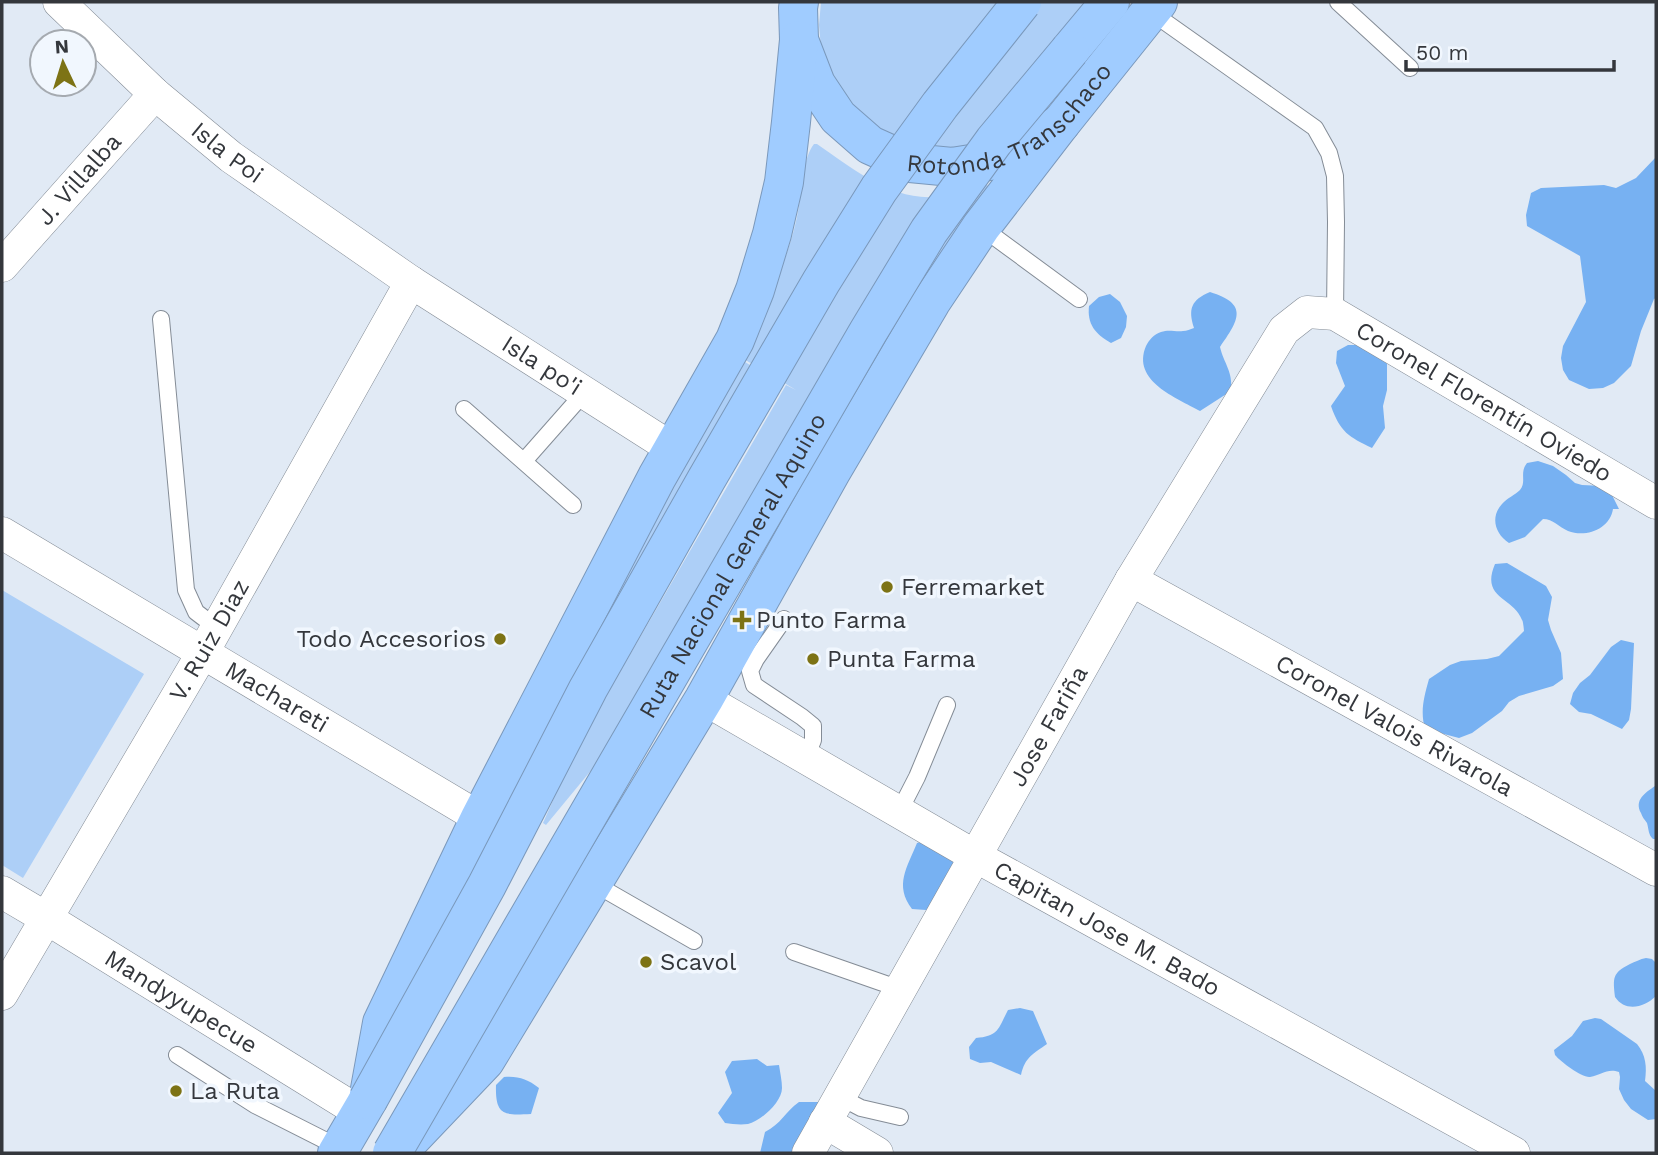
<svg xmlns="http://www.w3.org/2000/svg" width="1658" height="1155" font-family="'Work Sans',sans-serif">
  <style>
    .green { fill: #adcff7 }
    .forest { fill: #77b1f2 }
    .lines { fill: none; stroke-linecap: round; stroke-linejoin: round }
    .lane-casing { stroke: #848c96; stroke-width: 18 }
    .street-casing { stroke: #848c96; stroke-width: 33 }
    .highway-casing { stroke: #7a98bb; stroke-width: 40 }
    .lane { stroke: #fff; stroke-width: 16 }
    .street { stroke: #fff; stroke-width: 32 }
    .highway { stroke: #a0ccff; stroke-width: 38 }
    .highway-bridge-casing { stroke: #7a98bb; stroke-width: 40; stroke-linecap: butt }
    .highway-bridge { stroke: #a0ccff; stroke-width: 38 }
    .poi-dot { fill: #7d7315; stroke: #f1f7fe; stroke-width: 2.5 }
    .labels { text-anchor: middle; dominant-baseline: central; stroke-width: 7; stroke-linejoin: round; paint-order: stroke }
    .street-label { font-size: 24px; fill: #34373c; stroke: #f1f7fe }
    .poi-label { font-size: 24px; fill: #34373c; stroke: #f1f7fe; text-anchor: start }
  </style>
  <rect width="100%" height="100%" fill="#e1eaf5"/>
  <g class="green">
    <path d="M821 2H1130L1100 39 963 154 880 134 832 83 821 48 819 25Z"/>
    <path d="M814 144H817C850 167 891 200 934 197 950 196 971 189 987 185L989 187 896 325 841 412 808 397 598 762 546 825 543 823 576 748 786 385 796 390 742 358C762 310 791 258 799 206 801 189 803 158 814 144Z"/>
    <path d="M740 359 750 365 532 755Z"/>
    <path d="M2 590 144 674 23 878 2 865Z"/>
  </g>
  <g class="forest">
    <path d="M1656 157V298L1654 299 1641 331 1631 366 1614 383 1603 388 1589 389 1569 380 1563 370 1561 358 1563 346 1586 302 1580 256 1527 226 1526 215 1531 193 1541 188 1604 185 1616 188 1636 178Z"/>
    <path d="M1210 292C1249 304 1239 320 1220 347 1224 364 1233 371 1231 391L1200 411C1177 398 1131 381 1146 346 1149 340 1154 334 1161 332 1169 329 1175 332 1183 331 1187 331 1190 329 1194 328 1188 309 1191 300 1210 292Z"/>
    <path d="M1110 294 1120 302 1127 316 1126 327 1121 338 1111 343C1095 334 1087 324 1089 306L1099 297Z"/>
    <path d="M1348 345H1360L1382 354 1387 364V390L1383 406 1385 428 1372 448C1349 437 1340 432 1331 406L1345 386 1336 363 1337 351Z"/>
    <path d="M1538 461 1553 466 1566 475 1575 483 1582 485 1603 486 1612 495 1619 509H1613C1610 529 1586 538 1568 531 1559 527 1553 519 1543 519L1525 537 1509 543C1495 534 1490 517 1502 504 1507 498 1515 495 1520 490 1527 482 1519 473 1527 463Z"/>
    <path d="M1507 563 1546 586 1552 597 1548 620 1551 630 1561 653 1563 679 1553 686 1519 696 1509 702 1502 711 1472 733 1459 738 1425 729C1420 711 1424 697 1429 679L1450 665 1461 661 1487 659 1499 656 1524 631C1524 630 1523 620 1522 620 1514 597 1480 599 1495 564Z"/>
    <path d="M1621 640 1634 643 1631 709 1629 720 1622 729 1591 714 1579 712 1570 704 1573 693 1580 683 1590 675 1611 647Z"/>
    <path d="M1655 786H1656V839H1653C1648 834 1649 830 1647 823 1645 820 1642 817 1641 813 1634 800 1645 793 1655 786Z"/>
    <path d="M928 840 958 861 948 901 926 910 912 909C894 885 907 868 917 843Z"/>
    <path d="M1646 958 1652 959 1656 963V996C1644 1008 1625 1012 1615 997 1613 978 1612 973 1630 964 1635 962 1640 959 1646 958Z"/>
    <path d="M1020 1008 1033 1011 1047 1044C1033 1054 1025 1057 1021 1075L991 1062 980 1063 970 1059 969 1047 976 1038C999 1036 998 1029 1008 1010Z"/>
    <path d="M1595 1018 1601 1019 1637 1044C1646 1055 1647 1067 1645 1081L1656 1091V1119L1648 1120 1631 1109 1624 1100 1619 1089 1620 1077 1619 1072C1607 1068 1602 1075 1590 1077 1582 1078 1561 1062 1555 1055L1554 1050 1572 1036 1583 1021Z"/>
    <path d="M757 1059 767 1066 779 1065C780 1072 782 1081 782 1088 782 1102 761 1121 748 1124 740 1125 732 1124 725 1123L718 1113 732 1093 725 1072 732 1061Z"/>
    <path d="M504 1077C519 1076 527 1079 539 1088L531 1114C505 1115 495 1117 496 1085Z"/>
    <path d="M799 1102H825L794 1153H760L765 1132C781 1124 785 1112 799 1102Z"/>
  </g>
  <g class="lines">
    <defs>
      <g id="lane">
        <path d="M1338 2 1410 68"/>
        <path d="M1151 12 1315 128 1329 153 1335 176 1336 222 1335 314"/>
        <path d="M981 227 1079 299"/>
        <path d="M161 319 186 590 196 612 217 628"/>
        <path d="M464 409 573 505"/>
        <path d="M524 461 584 393"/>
        <path d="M784 619 756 659 750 671 754 685 802 717 813 726V740L806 758"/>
        <path d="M899 812 917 777 947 705"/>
        <path d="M593 883 694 941"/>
        <path d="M794 952 900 989"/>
        <path d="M177 1055 255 1105 340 1148"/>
        <path d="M840 1097 861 1108 900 1117"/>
      </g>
      <g id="street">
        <path id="s1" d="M59 2 155 94 231 157 411 282 673 449"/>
        <path id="s2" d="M2 266 155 94"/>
        <path id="s3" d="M2 533 480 818"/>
        <path id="s4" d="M1131 580 1656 870"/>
        <path id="s5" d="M704 699 975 856 1514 1153"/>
        <path id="s6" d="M2 892 46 918 361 1113"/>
        <path id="s7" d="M2 994 202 654 411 282"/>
        <path d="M825 1122 877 1153"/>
        <path id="s8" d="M808 1153 1131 580 1284 330 1307 312 1335 314 1656 503"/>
      </g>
      <g id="highway">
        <path id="s9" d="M799 2 798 8 799 40 816 84 838 117 870 145 910 163 952 167 996 160 1029 146 1061 123 1158 2"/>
        <path d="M1070 50 1110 2"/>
        <path d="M403 1147 485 1061 704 699 831 472 931 302 981 227 1061 123"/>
        <path d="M337 1153 368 1100 382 1023 480 818 657 477 735 340 755 290 772 234 784 182 791 122 799 40"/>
      </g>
    </defs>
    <use href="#lane" class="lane-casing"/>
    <use href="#street" class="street-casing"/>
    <use href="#highway" class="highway-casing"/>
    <use href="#lane" class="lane"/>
    <use href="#street" class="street"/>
    <use href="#highway" class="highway"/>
    <defs>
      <g id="highway-bridge">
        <path d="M368 1100 487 885 588 689 706 480 821 282 879 189 940 105 1022 2"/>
        <path id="s10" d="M392 1153 868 332 929 231 994 141 1070 50"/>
      </g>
    </defs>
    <use href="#highway-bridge" class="highway-bridge-casing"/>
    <use href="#highway-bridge" class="highway-bridge"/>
  </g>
  <g class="poi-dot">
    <circle cx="887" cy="587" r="7"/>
    <path d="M738.5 609.5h7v7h7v7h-7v7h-7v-7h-7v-7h7z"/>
    <circle cx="500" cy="639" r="7"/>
    <circle cx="813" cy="659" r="7"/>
    <circle cx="646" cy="962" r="7"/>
    <circle cx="176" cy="1091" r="7"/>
  </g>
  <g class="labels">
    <g class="street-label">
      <text stroke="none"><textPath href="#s9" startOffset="327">Rotonda Transchaco</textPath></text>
      <text stroke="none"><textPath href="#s1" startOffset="226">Isla Poi</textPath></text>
      <text stroke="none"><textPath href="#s2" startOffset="116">J. Villalba</textPath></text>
      <text stroke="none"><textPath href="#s1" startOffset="606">Isla po'i</textPath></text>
      <text stroke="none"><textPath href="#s8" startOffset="1181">Coronel Florentín Oviedo</textPath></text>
      <text stroke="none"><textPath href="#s10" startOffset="679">Ruta Nacional General Aquino</textPath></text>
      <text stroke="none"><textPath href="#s7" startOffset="410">V. Ruiz Diaz</textPath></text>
      <text stroke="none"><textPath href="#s3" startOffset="320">Machareti</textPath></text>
      <text stroke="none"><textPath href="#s4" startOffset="301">Coronel Valois Rivarola</textPath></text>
      <text stroke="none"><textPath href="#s8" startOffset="490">Jose Fariña</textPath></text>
      <text stroke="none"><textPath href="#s5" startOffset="464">Capitan Jose M. Bado</textPath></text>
      <text stroke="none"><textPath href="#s6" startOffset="210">Mandyyupecue</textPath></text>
    </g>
    <g class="poi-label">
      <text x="901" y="587">Ferremarket</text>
      <text x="756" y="620">Punto Farma</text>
      <text x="486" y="639" text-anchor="end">Todo Accesorios</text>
      <text x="827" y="659">Punta Farma</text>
      <text x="660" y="962">Scavol</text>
      <text x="190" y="1091">La Ruta</text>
    </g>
  </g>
  <rect width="1658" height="1155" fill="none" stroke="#34373c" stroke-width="7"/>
  <g transform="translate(63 63) rotate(356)"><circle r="33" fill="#f1f7fe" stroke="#a5aab0" stroke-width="2"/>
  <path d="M0-5L12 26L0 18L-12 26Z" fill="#7d7315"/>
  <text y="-10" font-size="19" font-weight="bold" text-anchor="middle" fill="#34373c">N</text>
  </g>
  <path d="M1406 60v10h208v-10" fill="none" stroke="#34373c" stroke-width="3.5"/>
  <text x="1416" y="60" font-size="21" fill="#34373c" stroke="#f1f7fe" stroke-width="5" paint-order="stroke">50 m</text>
</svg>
